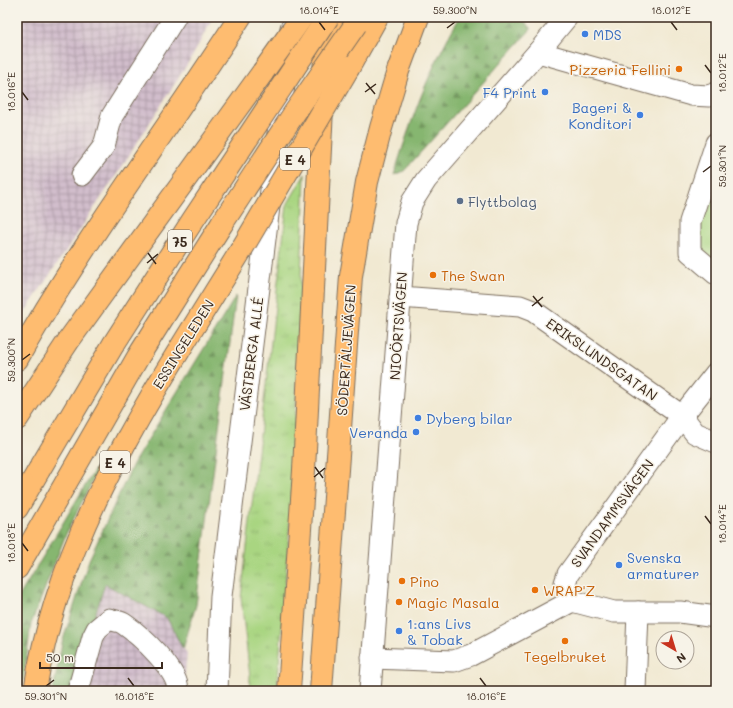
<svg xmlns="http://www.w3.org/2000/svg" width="733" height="708" font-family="Mali,sans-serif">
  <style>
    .industrial { fill: url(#industrial-grid) }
    .grass { fill: url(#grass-tufts); stroke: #728050 }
    .forest { fill: url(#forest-firs); stroke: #607046 }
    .green { fill: #a9d581; stroke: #728050 }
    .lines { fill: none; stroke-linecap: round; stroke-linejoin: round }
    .minor-casing { stroke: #7b6d5d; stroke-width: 23 }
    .major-casing { stroke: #7b6d5d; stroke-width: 24 }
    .highway-casing { stroke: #7b6d5d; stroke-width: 24 }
    .minor { stroke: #fff; stroke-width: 21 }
    .major { stroke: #febc70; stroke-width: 22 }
    .highway { stroke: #febc70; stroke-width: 22 }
    .highway-bridge-casing { stroke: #7b6d5d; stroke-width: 24; stroke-linecap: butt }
    .highway-bridge { stroke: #febc70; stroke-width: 22 }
    .ticks { fill: none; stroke: #3b2a1e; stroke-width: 1.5 }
    .shop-dot { fill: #3f7fe0; stroke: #f7f3e8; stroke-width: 1.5 }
    .food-dot { fill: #e8710a; stroke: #f7f3e8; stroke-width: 1.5 }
    .service-dot { fill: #5c6f8a; stroke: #f7f3e8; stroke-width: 1.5 }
    .labels { text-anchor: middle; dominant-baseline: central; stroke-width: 3; stroke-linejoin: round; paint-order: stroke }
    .shield { fill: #f7f3e8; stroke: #73665b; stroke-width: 1 }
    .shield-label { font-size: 13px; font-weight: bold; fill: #3b2a1e }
    .shop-label { font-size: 14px; fill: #366cbe; stroke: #f7f3e8; text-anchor: start }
    .food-label { font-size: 14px; fill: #c56008; stroke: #f7f3e8; text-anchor: start }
    .service-label { font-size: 14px; fill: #4e5e75; stroke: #f7f3e8; text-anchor: start }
    .street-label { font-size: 14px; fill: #3b2a1e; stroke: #f7f3e8 }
    .neatline { fill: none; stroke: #3b2a1e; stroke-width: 1.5 }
    .ticks-label { font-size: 10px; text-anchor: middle; fill: #3b2a1e }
  </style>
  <defs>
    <pattern id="industrial-grid" width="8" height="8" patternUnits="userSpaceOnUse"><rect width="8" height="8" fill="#d1bdcc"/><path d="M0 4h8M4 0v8" fill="none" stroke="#ab9aa5"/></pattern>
    <pattern id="grass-tufts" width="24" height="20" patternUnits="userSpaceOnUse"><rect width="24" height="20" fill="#a9d581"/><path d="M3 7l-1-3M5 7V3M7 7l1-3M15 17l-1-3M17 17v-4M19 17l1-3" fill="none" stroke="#92b76f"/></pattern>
    <pattern id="forest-firs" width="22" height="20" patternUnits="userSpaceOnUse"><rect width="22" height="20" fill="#86b66f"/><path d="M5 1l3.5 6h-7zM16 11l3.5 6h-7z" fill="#6f945b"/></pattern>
  </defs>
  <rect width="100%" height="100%" fill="#f7f3e8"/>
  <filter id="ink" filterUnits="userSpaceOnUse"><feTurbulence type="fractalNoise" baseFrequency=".025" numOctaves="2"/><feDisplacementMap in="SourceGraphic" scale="8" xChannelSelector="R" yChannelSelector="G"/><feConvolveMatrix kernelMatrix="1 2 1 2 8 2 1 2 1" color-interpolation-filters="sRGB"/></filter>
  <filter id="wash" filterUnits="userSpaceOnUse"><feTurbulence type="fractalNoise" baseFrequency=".012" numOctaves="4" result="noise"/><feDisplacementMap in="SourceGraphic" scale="16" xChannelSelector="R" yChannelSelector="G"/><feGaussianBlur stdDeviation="0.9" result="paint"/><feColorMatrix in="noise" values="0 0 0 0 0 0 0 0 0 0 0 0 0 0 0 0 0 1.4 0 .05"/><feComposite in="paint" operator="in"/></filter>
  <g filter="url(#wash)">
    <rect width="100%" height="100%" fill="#f1e9d2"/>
    <g class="industrial">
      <path d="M17 17H213L193 55 119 171 17 324Z"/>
      <path d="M105 584 167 618 187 654 183 691H69Z"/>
    </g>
    <path class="grass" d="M305 174 293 479 277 691H249L250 677 241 598 287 205Z"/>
    <g class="forest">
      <path d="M460 17H520L531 29 404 171 394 175C411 120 430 66 460 17Z"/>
      <path d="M236 296 196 605 183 649 167 618 105 584 71 689 69 691H53L62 643 89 560 133 464Z"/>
      <path d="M116 434 66 534 31 624 22 691H17V600Z"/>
    </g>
    <path class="green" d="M716 169V263L702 251 696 231Z"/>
  </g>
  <g filter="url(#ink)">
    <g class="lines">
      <defs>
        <g id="minor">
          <path d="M538 52 691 95 709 96 716 93"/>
          <path d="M716 143 690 222V252L716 274"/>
          <path d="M82 175 104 146 112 116 175 17"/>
          <path d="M400 297 520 306 533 311 682 416 695 433 716 442"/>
          <path d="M572 601 614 612H680L716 617"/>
          <path d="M372 658 454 661 471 655 572 601 565 583 568 574 682 416 716 373"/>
          <path d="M78 691 93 637 97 629 109 619C114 621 120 621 124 624 140 635 179 671 178 691"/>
          <path d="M217 691 221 596 291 28"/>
          <path d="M370 691 406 223 412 202 426 180 538 52 567 17"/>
          <path d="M635 691 638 612"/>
        </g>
        <g id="major">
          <path d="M323 75 332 17"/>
          <path d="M289 691 304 470 322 108"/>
          <path d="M321 691 351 276 367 182 381 128 398 71 418 17"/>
        </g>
        <g id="highway">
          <path d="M349 67 377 17"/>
          <path d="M17 359C84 240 166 132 240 17"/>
          <path d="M17 419 69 340 263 72"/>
          <path d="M17 508 39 470"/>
          <path d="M17 568 138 357 223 222"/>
          <path d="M35 691C59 528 156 389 240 252"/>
        </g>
      </defs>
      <use href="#minor" class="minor-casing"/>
      <use href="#major" class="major-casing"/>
      <use href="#highway" class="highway-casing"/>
      <use href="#minor" class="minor"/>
      <use href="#major" class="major"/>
      <use href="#highway" class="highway"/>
      <defs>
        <g id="highway-bridge">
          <path d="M263 72 302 17"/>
          <path d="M223 222 295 112 356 24"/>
          <path d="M240 252 349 67"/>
          <path d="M39 470 113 345 193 220 328 17"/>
        </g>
      </defs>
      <use href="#highway-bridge" class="highway-bridge-casing"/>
      <use href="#highway-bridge" class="highway-bridge"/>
    </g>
  </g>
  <path class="ticks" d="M319 22 325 30M671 22 677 30M447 28 455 22M705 65 711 73M366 83 375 94M22 92 28 100M365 92 376 84M703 172 711 166M148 253 156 264M147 263 158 254M533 296 542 307M532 306 543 297M22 360 30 354M315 467 323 478M314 477 325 468M705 516 711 524M22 543 28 551M128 678 134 686M480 678 486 686M46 686 54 680"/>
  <g class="shop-dot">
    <circle cx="585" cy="34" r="4"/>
    <circle cx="545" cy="92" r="4"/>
    <circle cx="640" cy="115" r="4"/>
    <circle cx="418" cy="418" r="4"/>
    <circle cx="416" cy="432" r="4"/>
    <circle cx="619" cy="565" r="4"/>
    <circle cx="399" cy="631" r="4"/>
  </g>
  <g class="food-dot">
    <circle cx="679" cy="69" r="4"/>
    <circle cx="433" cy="275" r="4"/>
    <circle cx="402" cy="581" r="4"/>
    <circle cx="535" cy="590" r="4"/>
    <circle cx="399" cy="602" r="4"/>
    <circle cx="565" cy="641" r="4"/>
  </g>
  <circle class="service-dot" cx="460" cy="201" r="4"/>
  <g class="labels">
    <g class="shield">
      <rect x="280" y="148" width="30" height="22" rx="3"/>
      <rect x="168" y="230" width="24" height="22" rx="3"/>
      <rect x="100" y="451" width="30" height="22" rx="3"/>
    </g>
    <g class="shield-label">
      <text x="295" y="159">E 4</text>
      <text x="180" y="241">75</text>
      <text x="115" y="462">E 4</text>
    </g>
    <g class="shop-label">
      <text x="593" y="34">MDS</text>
      <text x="537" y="92" text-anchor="end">F4 Print</text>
      <text x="632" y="107" text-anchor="end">Bageri &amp;<tspan x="632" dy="16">Konditori</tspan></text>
      <text x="426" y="418">Dyberg bilar</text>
      <text x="408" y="432" text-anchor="end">Veranda</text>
      <text x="627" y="557">Svenska<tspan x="627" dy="16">armaturer</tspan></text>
      <text x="407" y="623">1:ans Livs<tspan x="407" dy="16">&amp; Tobak</tspan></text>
    </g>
    <g class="food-label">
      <text x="671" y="69" text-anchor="end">Pizzeria Fellini</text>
      <text x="441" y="275">The Swan</text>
      <text x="410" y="581">Pino</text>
      <text x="543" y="590">WRAP'Z</text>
      <text x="407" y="602">Magic Masala</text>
      <text x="565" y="656" text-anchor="middle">Tegelbruket</text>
    </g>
    <g class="service-label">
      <text x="468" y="201">Flyttbolag</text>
    </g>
    <g class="street-label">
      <text transform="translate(398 326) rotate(-86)">NIOÖRTSVÄGEN</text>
      <text transform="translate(183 344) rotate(-58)">ESSINGELEDEN</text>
      <text transform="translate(346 350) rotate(-86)">SÖDERTÄLJEVÄGEN</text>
      <text transform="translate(251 354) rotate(-83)">VÄSTBERGA ALLÉ</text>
      <text transform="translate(602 359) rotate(35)">ERIKSLUNDSGATAN</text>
      <text transform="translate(612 513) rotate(-54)">SVANDAMMSVÄGEN</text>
    </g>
  </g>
  <rect width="733" height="708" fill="none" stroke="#f7f3e8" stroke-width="44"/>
  <g transform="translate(675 650) rotate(142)"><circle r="19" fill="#f7f3e8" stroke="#aca397"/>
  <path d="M0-3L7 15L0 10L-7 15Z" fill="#c8321e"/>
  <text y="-6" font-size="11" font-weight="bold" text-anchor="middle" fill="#3b2a1e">N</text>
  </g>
  <path d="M40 662v6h122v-6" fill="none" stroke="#3b2a1e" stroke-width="2"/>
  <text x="46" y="662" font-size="12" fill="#3b2a1e" stroke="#f7f3e8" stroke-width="3" paint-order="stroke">50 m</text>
  <rect x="22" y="22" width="689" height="664" class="neatline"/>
  <g class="ticks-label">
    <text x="319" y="14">18.014°E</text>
    <text x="455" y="14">59.300°N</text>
    <text x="671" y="14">18.012°E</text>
    <text transform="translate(722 73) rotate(-90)" y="4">18.012°E</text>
    <text transform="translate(11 92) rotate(-90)" y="4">18.016°E</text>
    <text transform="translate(722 166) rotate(-90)" y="4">59.301°N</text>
    <text transform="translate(11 360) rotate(-90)" y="4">59.300°N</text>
    <text transform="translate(722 524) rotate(-90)" y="4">18.014°E</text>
    <text transform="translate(11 543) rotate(-90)" y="4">18.018°E</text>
    <text x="46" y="700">59.301°N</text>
    <text x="134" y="700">18.018°E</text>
    <text x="486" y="700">18.016°E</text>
  </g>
</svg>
